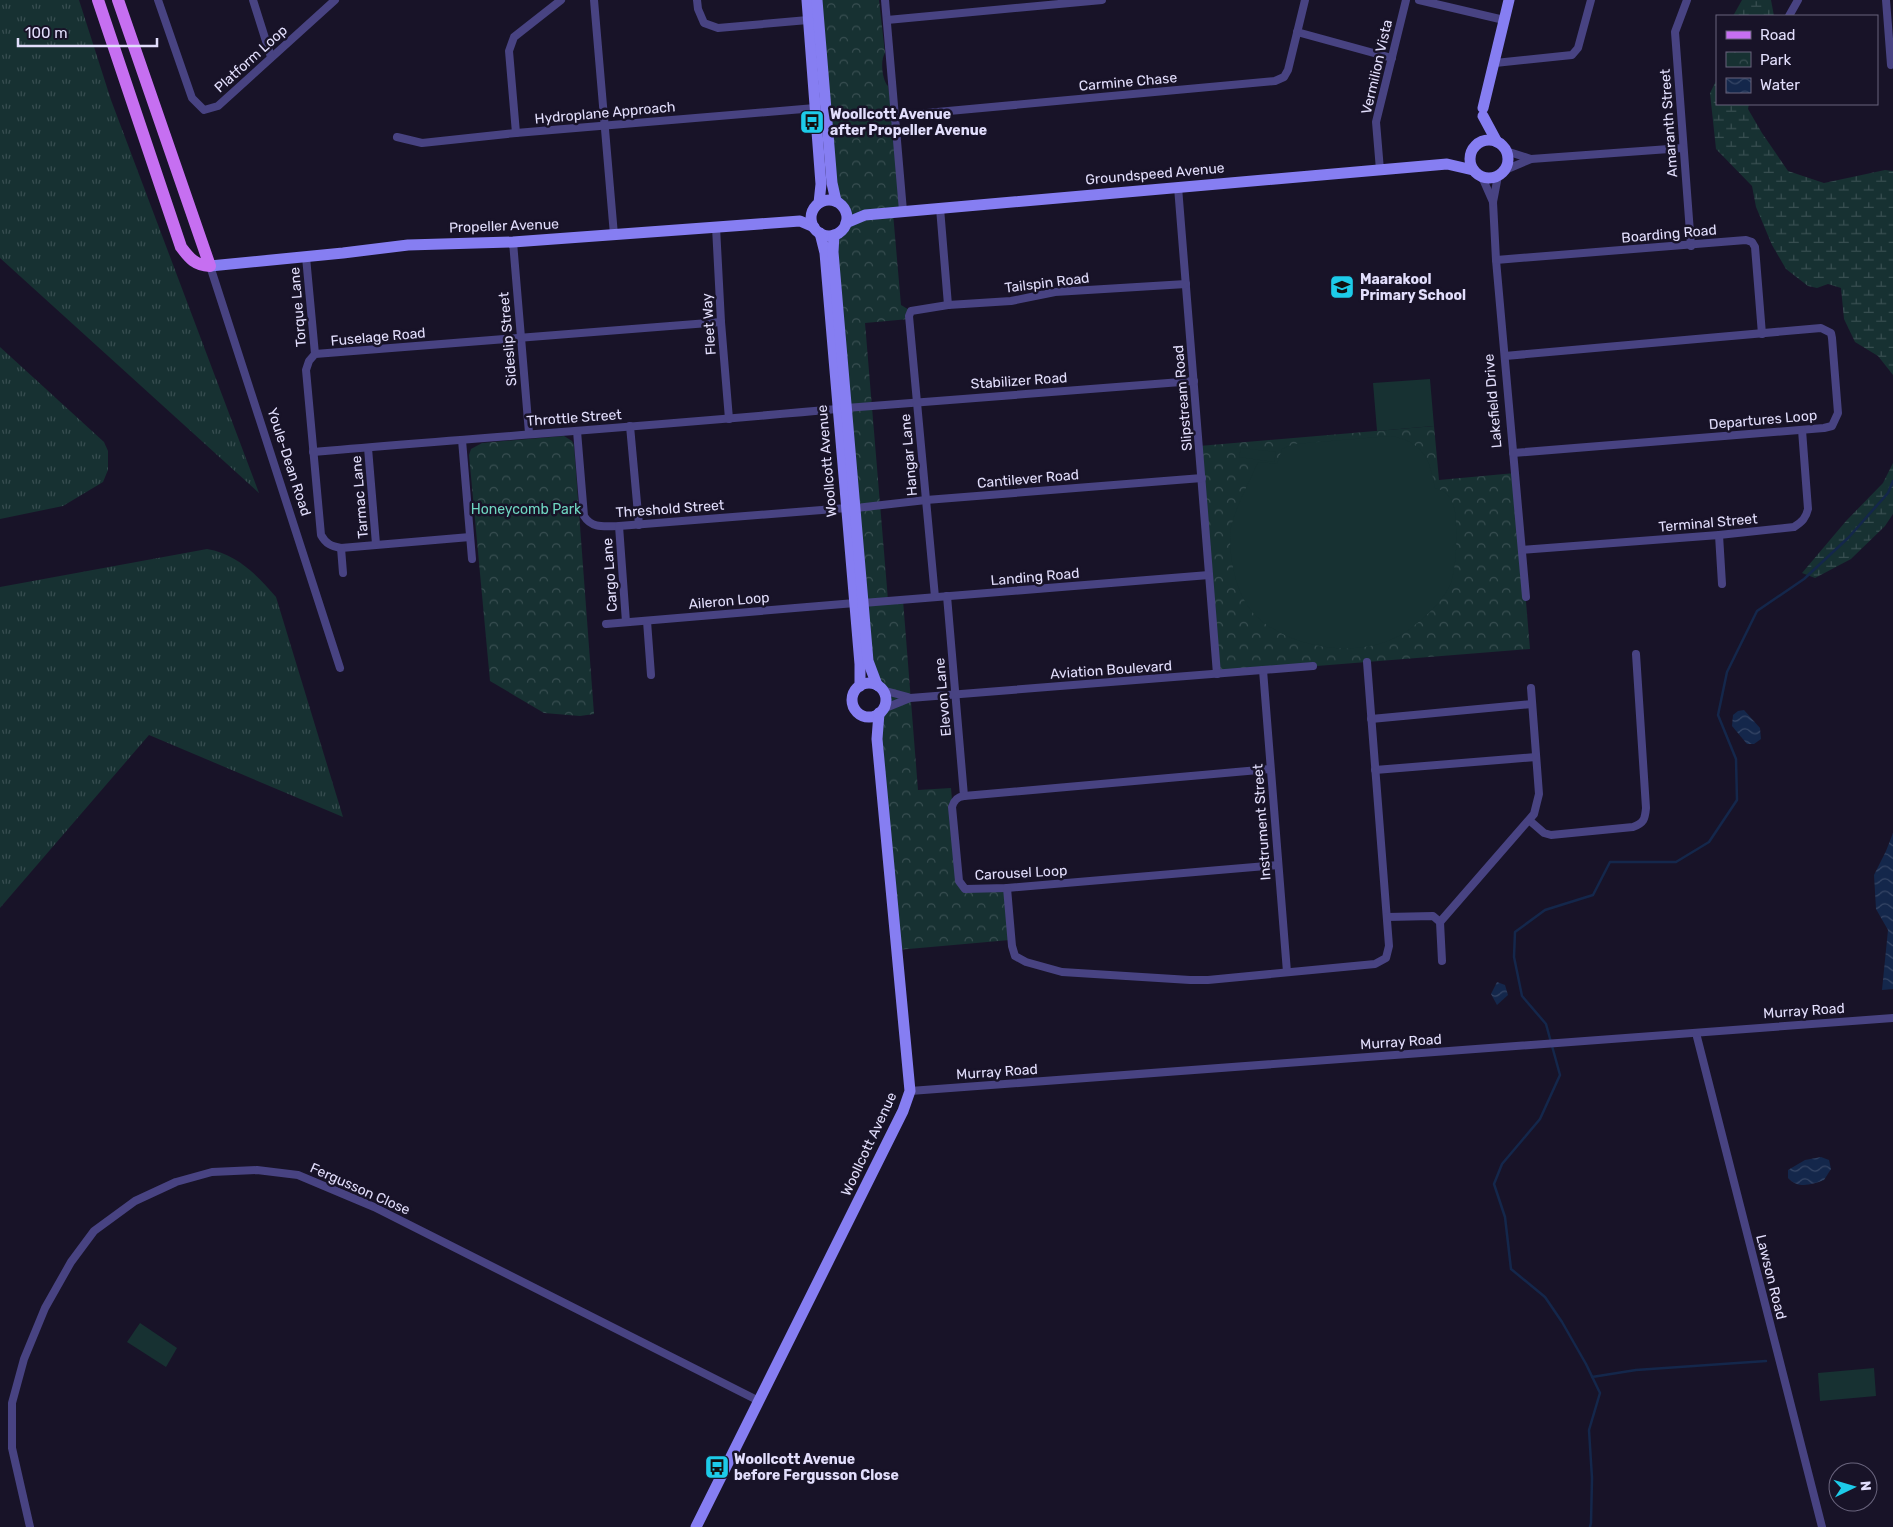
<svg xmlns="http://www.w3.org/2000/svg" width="1893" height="1527" font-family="Rubik,sans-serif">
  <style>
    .grass { fill: url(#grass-tufts) }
    .wetland { fill: url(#wetland-marsh) }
    .park { fill: url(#park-crowns) }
    .garden { fill: #173132 }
    .water { fill: url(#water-waves) }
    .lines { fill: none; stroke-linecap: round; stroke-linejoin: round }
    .stream { stroke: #14274b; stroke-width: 2.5 }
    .street { stroke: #484382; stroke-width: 8 }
    .secondary { stroke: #867ef2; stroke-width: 11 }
    .primary { stroke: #c66ff1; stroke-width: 12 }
    .labels { text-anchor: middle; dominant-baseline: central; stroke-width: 5; stroke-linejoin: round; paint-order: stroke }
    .street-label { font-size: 14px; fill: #e2defc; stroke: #181328 }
    .poi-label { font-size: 14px; font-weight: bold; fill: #e2defc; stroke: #181328; text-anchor: start }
    .park-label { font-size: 14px; fill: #6fd6c1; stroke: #181328 }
  </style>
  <defs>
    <pattern id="grass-tufts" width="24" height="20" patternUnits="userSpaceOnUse" patternTransform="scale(1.25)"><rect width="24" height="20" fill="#173132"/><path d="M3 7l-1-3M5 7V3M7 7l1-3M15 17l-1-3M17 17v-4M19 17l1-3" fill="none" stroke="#384e51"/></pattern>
    <pattern id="wetland-marsh" width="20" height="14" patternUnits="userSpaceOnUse" patternTransform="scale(1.25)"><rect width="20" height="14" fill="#173132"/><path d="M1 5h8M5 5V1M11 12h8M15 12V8" fill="none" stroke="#384e51"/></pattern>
    <pattern id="park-crowns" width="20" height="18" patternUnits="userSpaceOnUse" patternTransform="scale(1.25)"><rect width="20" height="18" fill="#173132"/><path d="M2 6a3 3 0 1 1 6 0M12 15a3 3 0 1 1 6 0" fill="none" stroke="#384e51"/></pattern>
    <pattern id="water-waves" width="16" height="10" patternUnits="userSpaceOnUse" patternTransform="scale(1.25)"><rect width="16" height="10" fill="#14274b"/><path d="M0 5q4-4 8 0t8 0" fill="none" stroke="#364666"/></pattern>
  </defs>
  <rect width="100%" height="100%" fill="#181328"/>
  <g class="grass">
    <path d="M0 0H79L111 100 259 493 0 258Z"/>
    <path d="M0 347 104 442 108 451V470L103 482 63 506 0 519Z"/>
    <path d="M207 549C237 554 257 575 276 597L343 817 149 735 0 908V587Z"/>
  </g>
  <g class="wetland">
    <path d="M1742 0H1771L1774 16H1733Z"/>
    <path d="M1717 79V104H1749L1748 109 1762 133 1788 171 1824 183 1885 170 1893 171V375L1878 356 1855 342 1844 319 1841 288 1828 284 1817 288 1808 286 1786 269 1772 245 1756 207 1752 186 1716 149 1710 93Z"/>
    <path d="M1893 463V514L1885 526 1851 559 1815 578 1802 573 1846 521 1883 483Z"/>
  </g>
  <g class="park">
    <path d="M822 0H879L885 53C880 60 882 80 888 86L897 148 903 211 893 213 901 305 911 311 909 319 865 323 888 600H903L918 790 951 788 959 881 961 885 1007 888 1010 940 897 950 877 739 885 700 884 694 869 664 834 235 839 232 846 222 845 209 836 201Z"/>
    <path d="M1434 426 1439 480 1515 473 1530 649 1217 674 1199 446Z"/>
    <path d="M564 436 572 441 574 445 594 714 580 716 544 713 490 681 469 455 471 449 482 443Z"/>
  </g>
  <g class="garden">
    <path d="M1430 379 1434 426 1377 431 1373 383Z"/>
    <path d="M1391 436C1423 442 1430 459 1435 488 1453 492 1456 509 1456 526 1457 543 1456 567 1451 583 1445 597 1432 611 1420 621 1411 628 1403 635 1392 639 1352 658 1289 647 1257 617 1237 598 1230 563 1230 536 1230 517 1250 481 1258 462L1277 464 1282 449 1294 444Z"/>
    <path d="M1241 448 1276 452 1274 462 1239 457Z"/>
    <path d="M140 1323 177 1348 166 1367 127 1342Z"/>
    <path d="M1874 1368 1876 1396 1820 1401 1818 1373Z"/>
  </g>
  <g class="water">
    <path d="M1744 710 1760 728 1761 739 1754 744H1747L1732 726 1733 715 1738 711Z"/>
    <path d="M1893 833V989L1882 990 1888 930 1876 909 1874 875 1886 851Z"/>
    <path d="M1497 982 1505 985 1508 995 1497 1005 1491 994Z"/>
    <path d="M1821 1157 1829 1160 1831 1169 1824 1180C1811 1185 1798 1189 1788 1178V1170L1805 1160Z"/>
  </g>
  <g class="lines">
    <g class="stream">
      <path d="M1592 1377 1636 1370 1766 1361"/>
      <path d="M1590 1527 1591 1523 1592 1478 1589 1430 1600 1393 1586 1364 1562 1322 1545 1297 1511 1269 1505 1217 1494 1184 1502 1164 1540 1119 1560 1075 1546 1024 1522 996 1514 957 1515 932 1545 910 1593 895 1610 862H1676L1709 842 1737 800 1736 759 1718 715 1727 672 1757 611 1804 579 1849 537 1888 493 1893 481"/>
    </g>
    <g class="street">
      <path d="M158 0 192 98 204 110 218 106 335 0"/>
      <path d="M253 0 271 57"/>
      <path d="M594 0 614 235"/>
      <path d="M697 0 698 9 704 23 718 28 808 20"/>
      <path d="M885 0 903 211"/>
      <path d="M1419 0 1504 20"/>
      <path d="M1687 0 1675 32 1691 246"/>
      <path d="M1886 0 1891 65 1893 64"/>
      <path d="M1789 16 1798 0"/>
      <path d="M887 20 1102 0"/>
      <path d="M1297 32 1392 58"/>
      <path d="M1495 63 1572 55 1578 48 1591 0"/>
      <path d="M894 116 1275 81 1284 77 1288 70 1305 0"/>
      <path d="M516 133 509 51 514 37 561 0"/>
      <path d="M397 137 422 143 516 133 815 108"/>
      <path d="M1506 151 1531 159"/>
      <path d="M1380 170 1376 122 1406 0"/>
      <path d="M1505 170 1531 159 1683 148"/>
      <path d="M1498 176 1493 202 1496 260 1526 597"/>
      <path d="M1482 177 1493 202"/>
      <path d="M1178 187 1217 674"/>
      <path d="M940 208 948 305"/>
      <path d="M716 227 721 322 729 419"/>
      <path d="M513 242 529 433"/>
      <path d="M306 257 315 354"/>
      <path d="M1496 260 1746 240 1752 242 1755 247 1762 334"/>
      <path d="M210 266 340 668"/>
      <path d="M1505 356 1821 328 1831 333 1832 338 1838 413 1832 426 1824 428 1513 453"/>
      <path d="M846 408 1194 381"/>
      <path d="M630 426 639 525"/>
      <path d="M577 431 584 516C592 529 605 526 619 526L847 508"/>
      <path d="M462 440 472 559"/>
      <path d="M368 448 376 544"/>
      <path d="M313 452C488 437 663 425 837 409"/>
      <path d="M856 508 926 500 1202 478"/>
      <path d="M619 526 626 622"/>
      <path d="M1719 535 1722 584"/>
      <path d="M470 537 341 548C331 546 326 544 321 535L306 370 309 361 315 354 721 322"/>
      <path d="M341 548 343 573"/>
      <path d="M1522 550 1719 535 1794 527C1802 522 1806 518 1808 509L1802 430"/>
      <path d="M947 596 964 796"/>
      <path d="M935 597 909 316 911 311 948 305 1011 301 1055 292 1186 284"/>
      <path d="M863 603 1209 575"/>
      <path d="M647 621 651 675"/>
      <path d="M606 624 855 603"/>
      <path d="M1263 670 1287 972"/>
      <path d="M882 690 908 697"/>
      <path d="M883 709 910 698 1313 666"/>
      <path d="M1371 719 1532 704"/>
      <path d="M1270 769 964 796C957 797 954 800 952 807L959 881 965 889 1007 888 1278 865"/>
      <path d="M1375 770 1536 757"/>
      <path d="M1529 820 1544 833 1551 835 1633 827C1644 823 1645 819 1646 808L1636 654"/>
      <path d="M1007 888 1012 946 1015 956 1026 962 1062 972 1190 980H1208L1375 964 1386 958 1389 946 1367 662"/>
      <path d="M1387 917 1433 916 1440 922 1442 961"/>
      <path d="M1440 922 1534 814 1539 794 1531 688"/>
      <path d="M1696 1033 1822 1527"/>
      <path d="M910 1091 1893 1018"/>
      <path d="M30 1527 12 1448V1403L24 1359 45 1308 71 1262 94 1231 135 1201 176 1182 212 1172 257 1170 298 1175 374 1207 759 1401"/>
    </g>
    <g class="secondary">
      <path d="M807 0 821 184 819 203"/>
      <path d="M817 0 832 183 836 201"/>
      <path d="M1483 108 1509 0"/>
      <path d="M1483 116 1497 142"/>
      <circle cx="1489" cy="159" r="19"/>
      <circle cx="829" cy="218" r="18"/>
      <path d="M846 223 865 215 1447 164 1473 170"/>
      <path d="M820 233 825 253 860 664V686"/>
      <path d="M834 235 833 252 868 661 877 685"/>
      <path d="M210 266 343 253 408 245 513 242 800 221 814 227"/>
      <circle cx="869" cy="700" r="17"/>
      <path d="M696 1527 903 1111 910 1091 877 739 879 713"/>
    </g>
    <path class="primary" d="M98 0 181 247C190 259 195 265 210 266L118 0"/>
  </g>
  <defs>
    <symbol id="bus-square" viewBox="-11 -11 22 22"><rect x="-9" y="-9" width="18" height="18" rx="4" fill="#1dcbe9" stroke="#181328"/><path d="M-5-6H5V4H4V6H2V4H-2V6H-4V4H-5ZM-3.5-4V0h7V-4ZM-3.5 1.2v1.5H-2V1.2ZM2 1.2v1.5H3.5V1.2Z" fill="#111"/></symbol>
    <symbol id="school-square" viewBox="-11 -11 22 22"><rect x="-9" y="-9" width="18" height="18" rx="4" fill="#1dcbe9" stroke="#181328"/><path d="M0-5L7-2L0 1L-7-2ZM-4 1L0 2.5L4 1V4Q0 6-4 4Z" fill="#111"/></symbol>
  </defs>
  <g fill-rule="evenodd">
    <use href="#bus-square" x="798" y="108" width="28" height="28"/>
    <use href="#school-square" x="1328" y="273" width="28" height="28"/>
    <use href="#bus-square" x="703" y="1453" width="28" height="28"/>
  </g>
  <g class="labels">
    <g class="street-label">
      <text transform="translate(251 59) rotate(-42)">Platform Loop</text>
      <text transform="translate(1377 67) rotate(-77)">Vermilion Vista</text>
      <text transform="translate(1128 82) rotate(-5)">Carmine Chase</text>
      <text transform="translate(605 113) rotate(-5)">Hydroplane Approach</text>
      <text transform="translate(1669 123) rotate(-94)">Amaranth Street</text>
      <text transform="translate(1155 174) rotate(-5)">Groundspeed Avenue</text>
      <text transform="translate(504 226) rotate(-2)">Propeller Avenue</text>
      <text transform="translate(1669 234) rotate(-5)">Boarding Road</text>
      <text transform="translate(1047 283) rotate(-7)">Tailspin Road</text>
      <text transform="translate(298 307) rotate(-95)">Torque Lane</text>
      <text transform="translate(709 324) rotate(-94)">Fleet Way</text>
      <text transform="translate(378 337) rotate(-5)">Fuselage Road</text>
      <text transform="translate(508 339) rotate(-95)">Sideslip Street</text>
      <text transform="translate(1019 381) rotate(-4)">Stabilizer Road</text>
      <text transform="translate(1183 398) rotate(-95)">Slipstream Road</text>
      <text transform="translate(1493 401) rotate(-95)">Lakefield Drive</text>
      <text transform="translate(574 418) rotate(-4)">Throttle Street</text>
      <text transform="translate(1763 420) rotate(-5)">Departures Loop</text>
      <text transform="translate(909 455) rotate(-95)">Hangar Lane</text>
      <text transform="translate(827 461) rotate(-95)">Woollcott Avenue</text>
      <text transform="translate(289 462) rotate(72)">Youle-Dean Road</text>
      <text transform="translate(1028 479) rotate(-5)">Cantilever Road</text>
      <text transform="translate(360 497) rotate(-95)">Tarmac Lane</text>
      <text transform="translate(670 509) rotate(-4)">Threshold Street</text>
      <text transform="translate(1708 523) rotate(-5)">Terminal Street</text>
      <text transform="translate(610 575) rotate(-94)">Cargo Lane</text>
      <text transform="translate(1035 577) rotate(-5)">Landing Road</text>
      <text transform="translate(729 601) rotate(-5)">Aileron Loop</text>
      <text transform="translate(1111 670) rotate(-4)">Aviation Boulevard</text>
      <text transform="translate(943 697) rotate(-95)">Elevon Lane</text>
      <text transform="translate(1262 822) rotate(-94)">Instrument Street</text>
      <text transform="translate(1021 873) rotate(-3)">Carousel Loop</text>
      <text transform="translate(1804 1011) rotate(-4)">Murray Road</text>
      <text transform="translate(1401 1042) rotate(-4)">Murray Road</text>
      <text transform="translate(997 1072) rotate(-4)">Murray Road</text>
      <text transform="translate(869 1144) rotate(-65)">Woollcott Avenue</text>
      <text transform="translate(360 1189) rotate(24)">Fergusson Close</text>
      <text transform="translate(1771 1277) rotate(76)">Lawson Road</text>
    </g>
    <g class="poi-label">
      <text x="830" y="114">Woollcott Avenue<tspan x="830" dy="16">after Propeller Avenue</tspan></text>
      <text x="1360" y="279">Maarakool<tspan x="1360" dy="16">Primary School</tspan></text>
      <text x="734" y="1459">Woollcott Avenue<tspan x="734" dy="16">before Fergusson Close</tspan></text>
    </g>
    <g class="park-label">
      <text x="526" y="509">Honeycomb Park</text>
    </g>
  </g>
  <rect x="1716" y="15" width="162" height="90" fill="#181328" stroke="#69647d"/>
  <rect x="1726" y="31" width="25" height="8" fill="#c66ff1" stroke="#69647d"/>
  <text x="1760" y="40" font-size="15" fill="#e2defc">Road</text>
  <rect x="1726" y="52" width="25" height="15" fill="url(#park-crowns)" stroke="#69647d"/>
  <text x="1760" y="65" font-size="15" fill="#e2defc">Park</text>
  <rect x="1726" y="78" width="25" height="15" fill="url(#water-waves)" stroke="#69647d"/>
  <text x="1760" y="90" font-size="15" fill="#e2defc">Water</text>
  <g transform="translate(1853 1487) rotate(85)"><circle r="24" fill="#181328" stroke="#69647d"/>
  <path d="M0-4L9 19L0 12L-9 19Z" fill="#1dcbe9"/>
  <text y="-8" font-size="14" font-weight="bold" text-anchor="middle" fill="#e2defc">N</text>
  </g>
  <path d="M18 38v8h139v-8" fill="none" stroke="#e2defc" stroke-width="2.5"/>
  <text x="25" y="38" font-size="15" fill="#e2defc" stroke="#181328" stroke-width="4" paint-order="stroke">100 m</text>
</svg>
